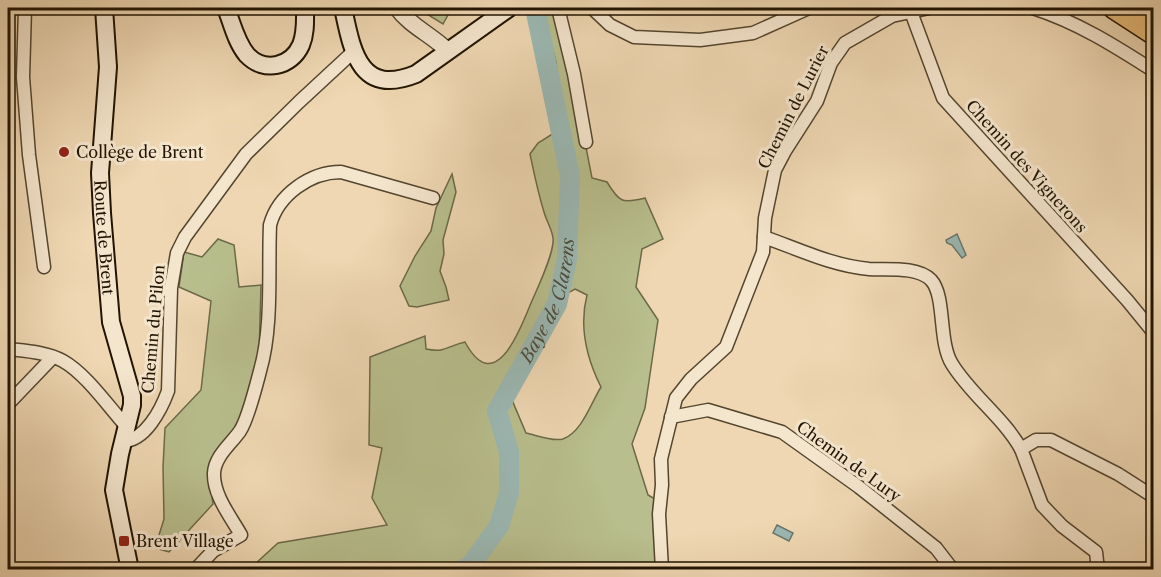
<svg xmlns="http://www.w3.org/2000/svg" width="1161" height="577" font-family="'Libre Caslon Text',serif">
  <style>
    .green { fill: #b8be8d; stroke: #6c6948; stroke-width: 1.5; fill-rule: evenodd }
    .water { fill: #9bb8b3; stroke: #6a766c; stroke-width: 1.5 }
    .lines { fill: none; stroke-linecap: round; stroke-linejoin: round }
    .river { stroke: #9bb8b3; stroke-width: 20 }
    .minor-casing { stroke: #54452e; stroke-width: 15 }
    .tertiary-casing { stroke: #54452e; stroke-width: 18 }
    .secondary-casing { stroke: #211402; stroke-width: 20 }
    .motorway-casing { stroke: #211402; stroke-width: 24 }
    .minor { stroke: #f4e5cd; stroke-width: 12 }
    .tertiary { stroke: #f4e5cd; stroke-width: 15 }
    .secondary { stroke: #f4e5cd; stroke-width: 16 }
    .motorway { stroke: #e7bc79; stroke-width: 21 }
    .poi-dot { fill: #8f2418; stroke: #f4e5cd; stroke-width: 2 }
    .labels { text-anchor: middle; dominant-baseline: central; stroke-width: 6; stroke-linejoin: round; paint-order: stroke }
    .street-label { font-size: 16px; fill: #211402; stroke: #f4e5cd }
    .poi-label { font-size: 16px; fill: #211402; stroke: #f4e5cd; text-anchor: start }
    .water-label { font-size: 18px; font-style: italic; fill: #4c4d40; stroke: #f4e5cd }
  </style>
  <rect width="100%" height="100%" fill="#eed7b2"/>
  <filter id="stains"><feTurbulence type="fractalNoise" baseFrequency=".00333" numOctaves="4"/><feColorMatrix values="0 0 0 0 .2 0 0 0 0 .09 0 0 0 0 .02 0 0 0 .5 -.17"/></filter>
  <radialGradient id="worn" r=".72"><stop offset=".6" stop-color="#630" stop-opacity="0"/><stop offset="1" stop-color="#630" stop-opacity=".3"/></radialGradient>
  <g class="green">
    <path d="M417 8H439L448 15 443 24Z"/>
    <path d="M547 9 559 10 592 178 607 182C619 202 622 204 645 198L663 239 642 249 636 287 658 320 645 408 632 444 648 495 660 502V569L255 570V564L278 543 387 525 372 498 382 448 369 445 370 357 425 336 426 349C446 353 447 346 465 342 495 398 520 330 531 303 537 289 555 252 553 238 552 229 546 220 544 212 538 193 534 173 530 154L538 143 551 135 562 118 556 62 545 21ZM575 289 587 295C579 326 587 359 601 387 591 403 582 432 563 439 552 442 536 435 526 433L504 381 553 301Z"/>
    <path d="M452 174 456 192 443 240 444 254 440 271 446 287 449 300 417 307 409 306 400 286 415 256 431 231 436 208Z"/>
    <path d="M218 239 234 245 239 287 261 285 259 357 247 405 210 481 213 504 169 552 155 548 164 519 163 467 165 428 201 390 211 301 179 287 184 252 202 257Z"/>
  </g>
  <g class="water">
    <path d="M957 234 966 255 962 258 952 245 947 243 946 240Z"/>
    <path d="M777 525 793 533 789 541 773 533Z"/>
  </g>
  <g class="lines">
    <path class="river" id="s1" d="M462 570 470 566 499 526 509 493V452L497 411 557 304 567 259 570 176 535 8"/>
    <defs>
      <g id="minor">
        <path d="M25 8 23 77 29 155 44 267"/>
        <path d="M558 8 574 74 586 142"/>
        <path d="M592 8 610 25 634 37 700 40 753 33 809 8"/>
        <path d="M1033 8C1077 22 1115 46 1154 71"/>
        <path d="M906 9 911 12 943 98 1127 300 1154 333"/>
        <path d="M764 237C798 249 833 266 869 269 887 270 917 266 931 280 946 296 938 342 952 364 971 395 1003 417 1021 449"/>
        <path d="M8 349C26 351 47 352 63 361 86 374 108 406 126 426"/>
        <path d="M8 404 53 357"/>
        <path d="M671 417 708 410 782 432 859 487 936 548 953 570"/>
        <path d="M123 441C145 441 161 410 168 391L171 288 177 253 185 237 246 154 299 102 353 52"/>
        <path d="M195 570 213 551 241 535C231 517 213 495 214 473 215 456 231 444 240 431 248 419 256 386 260 371 273 326 268 271 270 225 278 195 310 172 341 172L433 198"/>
        <path d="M662 570 659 514 662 485 661 459 676 398 691 379 726 347 763 252 765 218 775 170 785 151 817 101 831 63 845 43 892 16 929 8"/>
        <path d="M1098 570 1096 552 1062 526 1042 505 1021 449 1036 440H1051L1118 474 1154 497"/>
      </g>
      <path id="tertiary" d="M397 8C410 26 432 35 448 51"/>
      <g id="secondary">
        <path id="s2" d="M104 8 108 67 100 173 102 213 111 322 132 396V405L120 454 114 490 130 570"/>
        <path d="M226 8C232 23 236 42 247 55 264 73 291 67 301 45 306 33 305 20 305 8"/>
        <path d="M343 8C352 50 359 97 416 74L509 8"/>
      </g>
      <g id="motorway">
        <path d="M1114 8 1154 34"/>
        <path d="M1148 8 1154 11"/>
      </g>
    </defs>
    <use href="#minor" class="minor-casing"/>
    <use href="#tertiary" class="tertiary-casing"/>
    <use href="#secondary" class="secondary-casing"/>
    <use href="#motorway" class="motorway-casing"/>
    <use href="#minor" class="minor"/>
    <use href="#tertiary" class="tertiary"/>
    <use href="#secondary" class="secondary"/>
    <use href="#motorway" class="motorway"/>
  </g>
  <g class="poi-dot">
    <circle cx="64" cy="152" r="6"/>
    <rect x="118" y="535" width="12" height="12" rx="3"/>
  </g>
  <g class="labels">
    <g class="street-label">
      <text transform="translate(793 107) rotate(-63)">Chemin de Lurier</text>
      <text transform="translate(1027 166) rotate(48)">Chemin des Vignerons</text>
      <text stroke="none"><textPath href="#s2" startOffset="230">Route de Brent</textPath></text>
      <text transform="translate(153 329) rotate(-85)">Chemin du Pilon</text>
      <text transform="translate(849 461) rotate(36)">Chemin de Lury</text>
    </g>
    <g class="poi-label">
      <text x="76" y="152">Collège de Brent</text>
      <text x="136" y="541">Brent Village</text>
    </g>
    <g class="water-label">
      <text stroke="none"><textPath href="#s1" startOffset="300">Baye de Clarens</textPath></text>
    </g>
  </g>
  <rect width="1161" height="577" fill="none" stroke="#eed7b2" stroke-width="30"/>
  <rect x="9" y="9" width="1143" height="559" fill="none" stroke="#211402" stroke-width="3"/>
  <rect x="15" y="15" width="1131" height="547" fill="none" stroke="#211402" stroke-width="1.5"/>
  <rect width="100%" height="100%" filter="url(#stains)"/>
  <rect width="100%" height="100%" fill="url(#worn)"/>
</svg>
